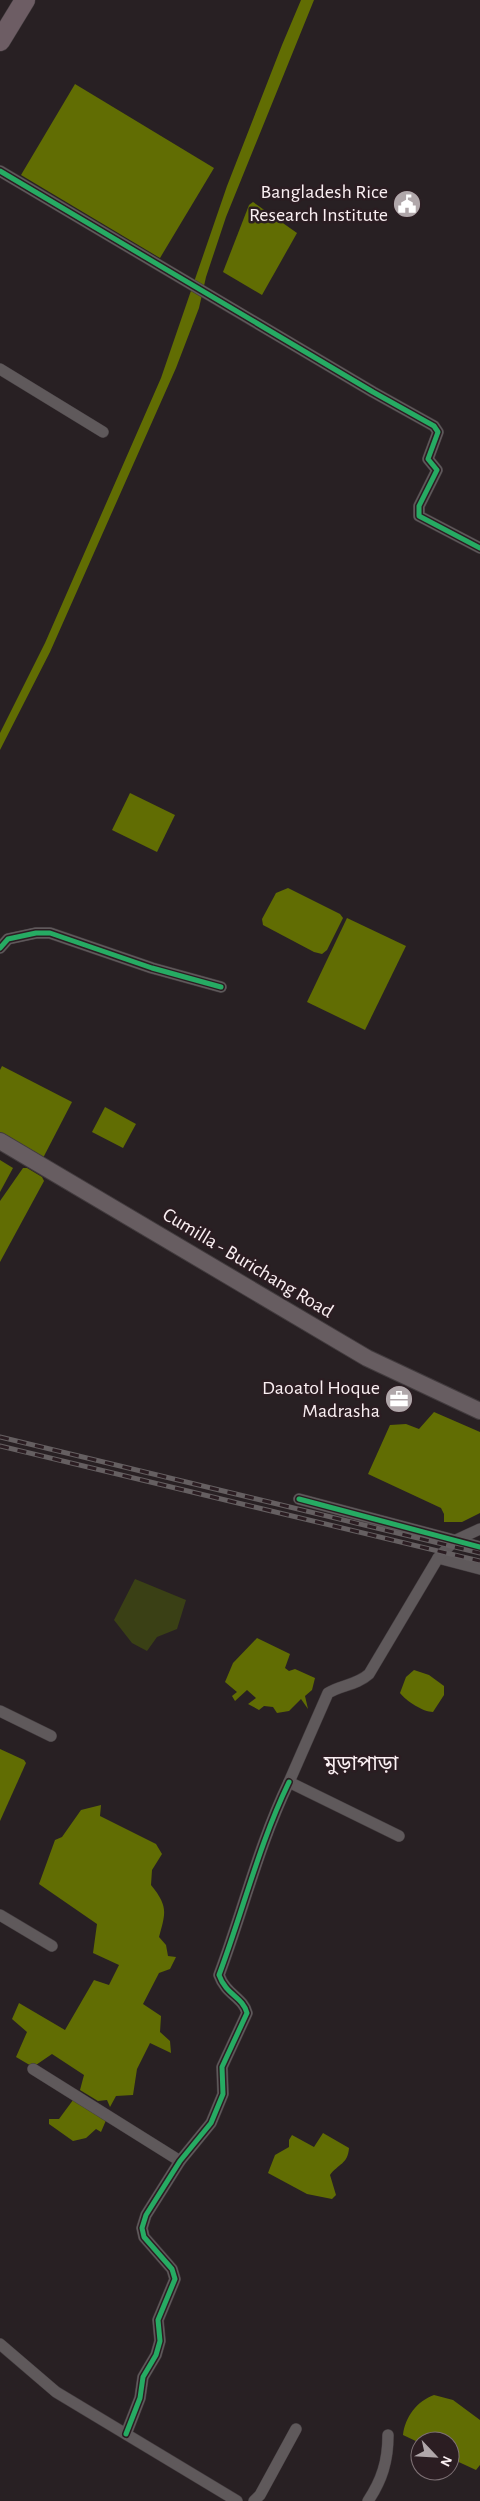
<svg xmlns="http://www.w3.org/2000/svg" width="480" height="2501" font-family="'Alegreya Sans','Noto Sans Bengali',sans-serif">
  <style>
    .green { fill: #3a4015 }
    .water { fill: #616d03 }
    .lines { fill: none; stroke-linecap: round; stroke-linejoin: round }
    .street-casing { stroke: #423b3e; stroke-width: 12 }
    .secondary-casing { stroke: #423b3e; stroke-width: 18 }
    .highway-casing { stroke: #423b3e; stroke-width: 21 }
    .street { stroke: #5f595b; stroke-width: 11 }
    .secondary { stroke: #675d61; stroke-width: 16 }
    .highway { stroke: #6d5d64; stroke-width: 20 }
    .rail-casing { stroke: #655f61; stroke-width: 5 }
    .rail { stroke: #2b1d22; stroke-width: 3; stroke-dasharray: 9; stroke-linecap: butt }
    .cycleway-casing { stroke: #2b1d22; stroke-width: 8 }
    .cycleway { stroke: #26ab63; stroke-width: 5 }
    .labels { text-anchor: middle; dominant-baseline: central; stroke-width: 5; stroke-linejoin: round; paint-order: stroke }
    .poi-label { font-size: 20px; fill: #faeff2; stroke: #2b1d22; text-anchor: end }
    .street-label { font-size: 20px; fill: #faeff2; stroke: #2b1d22 }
    .neighbourhood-label { font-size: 21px; fill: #faeff2; stroke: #2b1d22 }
  </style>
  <rect width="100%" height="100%" fill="#282023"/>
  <path class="green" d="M135 1579 186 1600 177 1629 157 1637 147 1651 132 1643 114 1620Z"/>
  <g class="water">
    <path d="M301 0H314L226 217 206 277 199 308 176 368 50 652 0 750V733L45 643 161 378 227 186 282 45Z"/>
    <path d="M75 84 214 168 160 258 21 175Z"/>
    <path d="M253 202 297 233 262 295 223 272 249 205Z"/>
    <path d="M130 793 175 815 157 852 112 830Z"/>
    <path d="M288 888 340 914 343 918 327 950 322 954 314 952 263 925 262 919 276 893Z"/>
    <path d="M347 918 406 946 365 1030 307 1002Z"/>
    <path d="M2 1066 72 1102 43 1158 0 1135V1070Z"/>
    <path d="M105 1107 136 1124 123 1148 92 1132Z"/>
    <path d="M0 1160 13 1168 0 1192Z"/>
    <path d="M23 1168H27L42 1177 44 1181 0 1262V1201Z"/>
    <path d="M434 1412 480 1432V1513L462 1522H444V1514L441 1508 368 1474 390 1425 406 1424 419 1429Z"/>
    <path d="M257 1638 290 1654 285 1668 289 1671 295 1669 315 1678 312 1690 305 1696 308 1709 301 1699 289 1711 277 1713 273 1707 264 1706 259 1710 248 1704 256 1698 247 1690 235 1701 232 1696 237 1692 225 1682 233 1663Z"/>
    <path d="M414 1670 429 1675 444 1686V1695L433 1712C423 1712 406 1701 400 1693L406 1677Z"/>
    <path d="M0 1749 24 1760 26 1763 0 1821Z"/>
    <path d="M101 1805 100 1816 156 1844 162 1854 152 1870 151 1885C168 1906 166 1912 159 1937L166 1945 168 1956 176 1957 170 1969 159 1973 143 2004 161 2016 160 2032 170 2041 171 2053 150 2043 137 2069 133 2095 116 2096 110 2107 107 2100 98 2101 80 2090 84 2075 52 2054 33 2067 16 2057 27 2032 12 2019 19 2003 65 2030 94 1980 109 1985 119 1965 93 1953 97 1924 39 1884 55 1840 62 1837 81 1810Z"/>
    <path d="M76 2096 107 2118 101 2132 96 2129 86 2138 73 2141 49 2124V2119H59Z"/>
    <path d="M323 2133 349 2148C348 2164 338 2164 330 2175L336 2195 332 2199 307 2194 268 2173 275 2155 289 2147V2140L292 2135 314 2147Z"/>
    <path d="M434 2395 453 2400 480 2420V2465L476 2470 450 2458V2441H420V2443L403 2435C405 2417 417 2401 434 2395Z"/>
  </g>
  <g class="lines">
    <defs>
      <g id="street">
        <path d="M0 171 373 392 434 426 438 432 428 459 437 470 419 506V516L480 548"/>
        <path d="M0 369 103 432"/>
        <path d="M0 948 8 939 36 933H50L152 968 221 987"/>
        <path d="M299 1499 480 1547"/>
        <path d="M438 1558 480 1569"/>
        <path d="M0 1711 51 1736"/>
        <path d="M399 1836 289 1782 328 1693C341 1685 357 1685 369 1674L438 1558 454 1541 480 1529"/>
        <path d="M0 1915 52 1946"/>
        <path d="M33 2069 180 2161"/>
        <path d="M0 2344 56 2392 237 2501"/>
        <path d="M126 2434 140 2398 143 2377 156 2355 160 2341 158 2320 175 2279 172 2269 144 2237 142 2228 146 2215 180 2161 211 2123 223 2094 222 2067 247 2013C243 1997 226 1995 219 1975 243 1911 259 1844 289 1782"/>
        <path d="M254 2501 260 2495 296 2429"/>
        <path d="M368 2501C382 2480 388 2461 388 2435"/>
      </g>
      <path id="secondary" d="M0 1141 367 1358 480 1411"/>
      <path id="highway" d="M0 41 25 0"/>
    </defs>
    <use href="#street" class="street-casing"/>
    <use href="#secondary" class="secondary-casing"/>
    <use href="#highway" class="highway-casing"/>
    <use href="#street" class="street"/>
    <use href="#secondary" class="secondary"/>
    <use href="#highway" class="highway"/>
    <defs>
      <g id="rail">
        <path d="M0 1437 480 1553"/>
        <path d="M0 1446 480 1561"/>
      </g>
    </defs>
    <use href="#rail" class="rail-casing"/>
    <use href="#rail" class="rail"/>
    <defs>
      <g id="cycleway">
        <path d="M0 171 373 392 434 426 438 432 428 459 437 470 419 506V516L480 548"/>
        <path d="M0 948 8 939 36 933H50L152 968 221 987"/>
        <path d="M299 1499 480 1547"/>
        <path d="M126 2434 140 2398 143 2377 156 2355 160 2341 158 2320 175 2279 172 2269 144 2237 142 2228 146 2215 180 2161 211 2123 223 2094 222 2067 247 2013C243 1997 226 1995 219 1975 243 1911 259 1844 289 1782"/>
      </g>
    </defs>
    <use href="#cycleway" class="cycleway-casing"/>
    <use href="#cycleway" class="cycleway"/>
  </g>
  <defs>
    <symbol id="civic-disc" viewBox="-11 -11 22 22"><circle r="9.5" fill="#b0a7aa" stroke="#2b1d22"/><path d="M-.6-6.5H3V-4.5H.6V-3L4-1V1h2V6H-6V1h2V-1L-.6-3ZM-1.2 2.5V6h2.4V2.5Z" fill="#fff"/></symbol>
    <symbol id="office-disc" viewBox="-11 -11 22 22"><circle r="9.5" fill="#b0a7aa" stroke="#2b1d22"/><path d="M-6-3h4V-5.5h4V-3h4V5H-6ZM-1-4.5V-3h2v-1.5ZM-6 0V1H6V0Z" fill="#fff"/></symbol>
  </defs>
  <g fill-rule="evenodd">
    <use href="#civic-disc" x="391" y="188" width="32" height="32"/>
    <use href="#office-disc" x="383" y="1383" width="32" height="32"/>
  </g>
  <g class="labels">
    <g class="poi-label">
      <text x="388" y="192">Bangladesh Rice<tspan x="388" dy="23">Research Institute</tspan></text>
      <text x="380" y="1388">Daoatol Hoque<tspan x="380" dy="23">Madrasha</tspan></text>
    </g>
    <g class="street-label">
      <text transform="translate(248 1263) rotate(31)">Cumilla - Burichang Road</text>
    </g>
    <g class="neighbourhood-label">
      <text x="361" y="1763">মুড়াপাড়া</text>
    </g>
  </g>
  <g transform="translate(435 2456) rotate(115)"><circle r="24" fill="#2b1d22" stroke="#7e7175"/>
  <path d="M0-4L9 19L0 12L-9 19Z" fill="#b0a7aa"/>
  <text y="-8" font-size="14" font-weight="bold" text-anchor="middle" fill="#faeff2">N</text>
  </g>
</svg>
